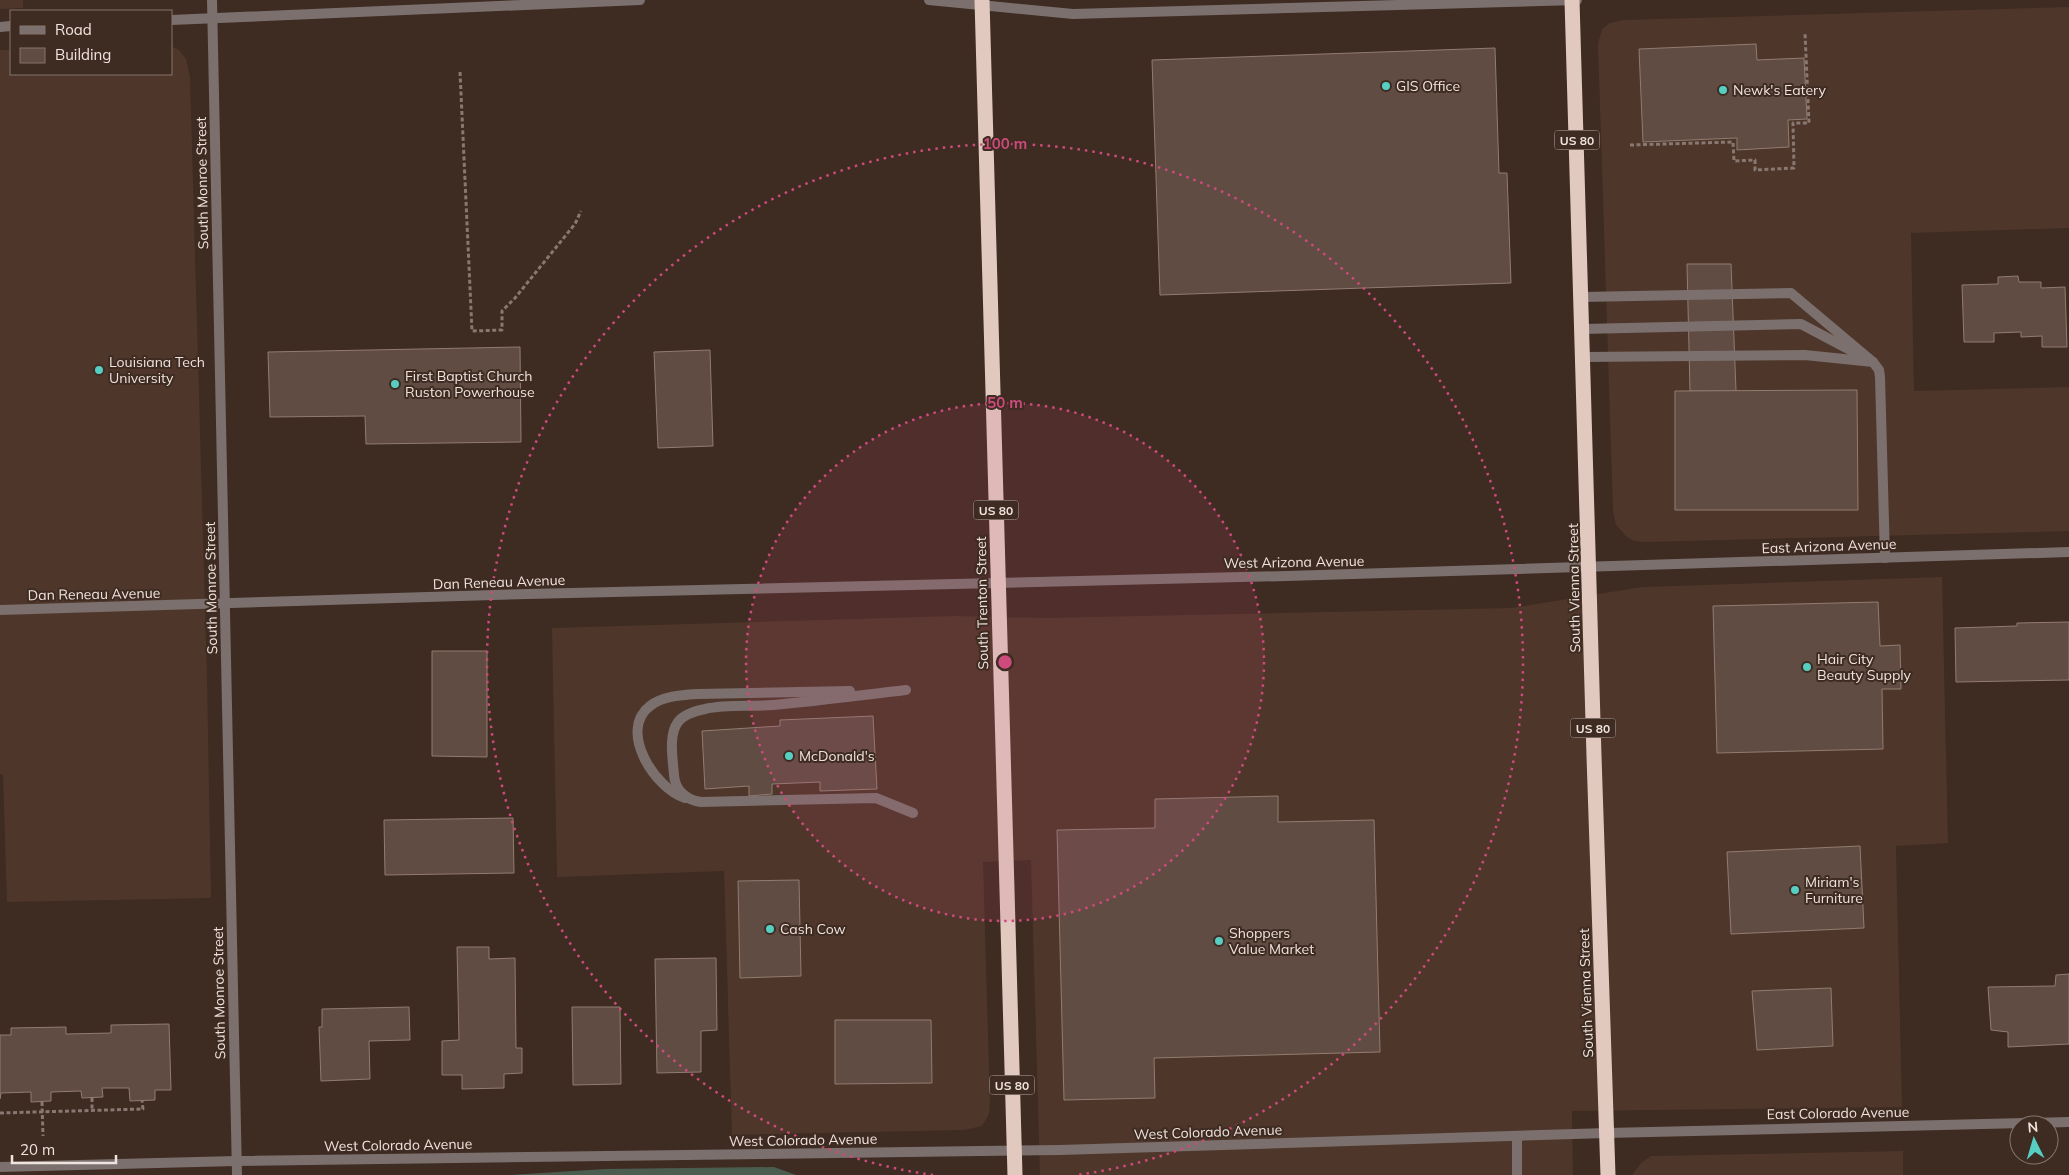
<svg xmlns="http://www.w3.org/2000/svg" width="2069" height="1175" font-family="Mulish,sans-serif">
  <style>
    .built { fill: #4e362a }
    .green { fill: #4b5d4f }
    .building { fill: #604c42; stroke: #927c71 }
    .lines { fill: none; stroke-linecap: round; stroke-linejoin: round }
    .path { stroke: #887871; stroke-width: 3; stroke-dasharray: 4 2.5; stroke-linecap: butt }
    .lane { stroke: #7b706d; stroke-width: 10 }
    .street { stroke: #7b706d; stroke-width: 10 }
    .highway { stroke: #e2c9c0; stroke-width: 15 }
    .ring { fill: none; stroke: #cd4b7c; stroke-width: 2.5; stroke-dasharray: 2.5 5 }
    .poi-dot { fill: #57cec2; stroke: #3e2b22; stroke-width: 2 }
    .labels { text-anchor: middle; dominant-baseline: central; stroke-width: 4; stroke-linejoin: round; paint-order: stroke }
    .shield { fill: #3e2b22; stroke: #baaca5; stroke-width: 1 }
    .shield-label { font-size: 12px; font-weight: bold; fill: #efe3dd }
    .poi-label { font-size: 14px; fill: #efe3dd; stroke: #3e2b22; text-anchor: start }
    .street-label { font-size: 14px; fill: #efe3dd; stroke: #3e2b22 }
    .centre { fill: #cd4b7c; stroke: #3e2b22; stroke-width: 2.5 }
    .ring-label { font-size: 15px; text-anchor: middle; font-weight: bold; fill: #cd4b7c; stroke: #3e2b22; stroke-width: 4; stroke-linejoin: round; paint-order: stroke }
  </style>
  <rect width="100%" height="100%" fill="#3e2b22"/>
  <g class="built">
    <path d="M0 0H23V8L0 9Z"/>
    <path d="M2069 7V228L1911 233 1914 391 2069 387V531L1646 542 1634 541 1627 537 1616 525 1613 511 1598 44 1602 29 1610 23 1623 20Z"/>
    <path d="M171 46 179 50 186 59 190 77 207 678 211 898 7 902 3 775 0 774V50H11V74H171Z"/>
    <path d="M1942 577 1948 843 1896 846 1902 1107 1572 1111 1573 1175H1040L1031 860 983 862 990 1103 989 1114 982 1126 964 1130 732 1135 724 871 557 877 552 628 955 616 1046 618 1512 608 1642 587Z"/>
    <path d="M1903 1151V1175H1632L1641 1163 1651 1156Z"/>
  </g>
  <path class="green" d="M774 1167 796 1175H510L605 1169Z"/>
  <g class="building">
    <path d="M1756 44 1757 60 1804 58 1807 119 1788 120 1789 147 1737 150V138L1643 142 1639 49Z"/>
    <path d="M1495 48 1499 173H1507L1511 283 1160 295 1152 60Z"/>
    <path d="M1687 264H1731L1736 391H1690Z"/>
    <path d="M2018 276 2019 282H2041V288L2065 287 2067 347H2042V336L2021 337V332L1994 333V342H1964L1962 285 1998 284V277Z"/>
    <path d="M520 347 521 442 366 444 365 416 270 417 268 352Z"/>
    <path d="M710 350 713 446 658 448 654 352Z"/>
    <path d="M1857 390 1858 510H1675V391Z"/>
    <path d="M1878 602 1880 646 1900 645 1901 689H1882L1883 749 1717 753 1713 606Z"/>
    <path d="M2069 622V680L1956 682 1955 628 2017 626V623Z"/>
    <path d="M432 651H487V757L432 756Z"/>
    <path d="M873 716 877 789 820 791V782L772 784V794L749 796V786L705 789 702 731 780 726V720Z"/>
    <path d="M1278 796V822L1374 820 1380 1052 1154 1058 1155 1098 1064 1100 1057 830 1155 828V799Z"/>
    <path d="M513 818 514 873 385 875 384 820Z"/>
    <path d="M1860 846 1864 928 1731 934 1727 852Z"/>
    <path d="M799 880 801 976 740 978 738 881Z"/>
    <path d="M457 947H489V959L515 958 516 1048H522V1073L504 1074V1088L462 1089V1075H442V1041L459 1040Z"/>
    <path d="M716 958 717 1030 701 1031V1072L657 1073 655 959Z"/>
    <path d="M2069 974V1044L2008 1047V1032L1991 1030 1988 987 2055 986 2056 975Z"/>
    <path d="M1831 988 1833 1046 1757 1050 1752 991Z"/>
    <path d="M409 1007 410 1040 369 1041 370 1079 321 1081 319 1027H322V1009Z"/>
    <path d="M572 1007H620L621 1084 573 1085Z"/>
    <path d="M835 1020H931L932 1083 835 1084Z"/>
    <path d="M169 1024 171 1090H155V1100L130 1101 129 1088H102L103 1097 82 1098 81 1091 51 1092V1101L31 1102V1092L1 1093 0 1099V1035H11V1028L66 1027V1034L111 1033V1025Z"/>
  </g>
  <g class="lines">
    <g class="path">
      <path d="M460 72 472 331 502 330V311L515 298 575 224 581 211"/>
      <path d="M1630 145 1733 142 1734 161 1755 160V170L1794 168 1793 123H1809L1805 33"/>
      <path d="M92 1098V1110"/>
      <path d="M42 1102 43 1136"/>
      <path d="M0 1113 143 1109 142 1101"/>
    </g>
    <g class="lane">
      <path d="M1582 297 1791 293 1873 362 1879 370 1880 377 1885 558"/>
      <path d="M1583 329 1801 324 1854 352"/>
      <path d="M1584 357 1805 355 1873 362"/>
      <path d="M906 690C862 695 818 701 773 705 751 707 727 704 705 709 695 711 684 714 678 722 668 735 673 760 674 775 675 790 686 800 701 802L876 798 913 813"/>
      <path d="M685 798C654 788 618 730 650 706 663 696 682 695 698 694L850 691"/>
      <path d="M1517 1175V1136"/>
    </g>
    <g class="street">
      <path d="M212 0 237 1175"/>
      <path d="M929 0 1073 14 1577 0"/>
      <path d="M171 20 640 0"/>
      <path d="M0 27 11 26"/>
      <path d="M0 610 528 594 1287 576 2069 552"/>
      <path d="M0 1167 236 1161 1060 1150 1607 1133 2069 1122"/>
    </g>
    <g class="highway">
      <path d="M982 0 1015 1175"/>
      <path d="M1572 0 1594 756 1608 1175"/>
    </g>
  </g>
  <circle cx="1005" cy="662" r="259" fill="#cd4b7c" fill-opacity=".12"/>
  <g class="ring">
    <circle cx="1005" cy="662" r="259"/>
    <path d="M933 1175A518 518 0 1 1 1077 1175"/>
  </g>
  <g class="poi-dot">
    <circle cx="1386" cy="86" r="5"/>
    <circle cx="1723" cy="90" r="5"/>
    <circle cx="99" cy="370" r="5"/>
    <circle cx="395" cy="384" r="5"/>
    <circle cx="1807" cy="667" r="5"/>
    <circle cx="789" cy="756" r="5"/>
    <circle cx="1795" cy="890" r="5"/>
    <circle cx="770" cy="929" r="5"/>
    <circle cx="1219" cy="941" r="5"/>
  </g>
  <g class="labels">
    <g class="shield">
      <rect x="1554.5" y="130.5" width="45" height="19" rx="4"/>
      <rect x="973.5" y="500.5" width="45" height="19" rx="4"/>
      <rect x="1570.5" y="718.5" width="45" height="19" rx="4"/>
      <rect x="989.5" y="1075.5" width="45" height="19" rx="4"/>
    </g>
    <g class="shield-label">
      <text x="1577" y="140">US 80</text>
      <text x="996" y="510">US 80</text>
      <text x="1593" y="728">US 80</text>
      <text x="1012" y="1085">US 80</text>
    </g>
    <g class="poi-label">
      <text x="1396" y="86">GIS Office</text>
      <text x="1733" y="90">Newk's Eatery</text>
      <text x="109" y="362">Louisiana Tech<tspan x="109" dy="16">University</tspan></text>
      <text x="405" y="376">First Baptist Church<tspan x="405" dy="16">Ruston Powerhouse</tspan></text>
      <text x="1817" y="659">Hair City<tspan x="1817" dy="16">Beauty Supply</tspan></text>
      <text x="799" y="756">McDonald's</text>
      <text x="1805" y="882">Miriam's<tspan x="1805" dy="16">Furniture</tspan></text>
      <text x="780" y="929">Cash Cow</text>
      <text x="1229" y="933">Shoppers<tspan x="1229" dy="16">Value Market</tspan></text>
    </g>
    <g class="street-label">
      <text transform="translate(202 183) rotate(-91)">South Monroe Street</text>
      <text transform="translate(1829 546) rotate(-2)">East Arizona Avenue</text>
      <text transform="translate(1294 562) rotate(-1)">West Arizona Avenue</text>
      <text transform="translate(499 582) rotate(-2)">Dan Reneau Avenue</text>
      <text transform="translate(211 588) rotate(-91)">South Monroe Street</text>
      <text transform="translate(1574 588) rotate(-91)">South Vienna Street</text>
      <text transform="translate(94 594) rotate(-1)">Dan Reneau Avenue</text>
      <text transform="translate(982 603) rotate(-91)">South Trenton Street</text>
      <text transform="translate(219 993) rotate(-91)">South Monroe Street</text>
      <text transform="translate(1586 993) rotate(-92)">South Vienna Street</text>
      <text transform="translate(1838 1113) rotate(-1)">East Colorado Avenue</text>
      <text transform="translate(1208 1132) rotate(-2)">West Colorado Avenue</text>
      <text transform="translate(803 1140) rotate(-1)">West Colorado Avenue</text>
      <text transform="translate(398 1145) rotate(-1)">West Colorado Avenue</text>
    </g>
  </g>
  <circle cx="1005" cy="662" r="8" class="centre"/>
  <g class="ring-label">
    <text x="1005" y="149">100 m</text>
    <text x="1005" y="408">50 m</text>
  </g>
  <rect x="10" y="10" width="162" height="65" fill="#3e2b22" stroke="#85756d"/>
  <rect x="20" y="26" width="25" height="8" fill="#7b706d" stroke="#85756d"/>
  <text x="55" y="35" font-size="15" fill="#efe3dd">Road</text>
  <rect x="20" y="48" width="25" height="15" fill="#604c42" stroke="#85756d"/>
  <text x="55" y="60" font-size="15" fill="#efe3dd">Building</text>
  <g transform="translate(2034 1140) rotate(355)"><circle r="24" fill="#3e2b22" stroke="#85756d"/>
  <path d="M0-4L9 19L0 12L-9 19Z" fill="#57cec2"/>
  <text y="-8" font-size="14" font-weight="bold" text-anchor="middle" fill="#efe3dd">N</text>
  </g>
  <path d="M12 1155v8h104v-8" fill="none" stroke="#efe3dd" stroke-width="2.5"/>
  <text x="20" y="1155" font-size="15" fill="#efe3dd" stroke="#3e2b22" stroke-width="4" paint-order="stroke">20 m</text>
</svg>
